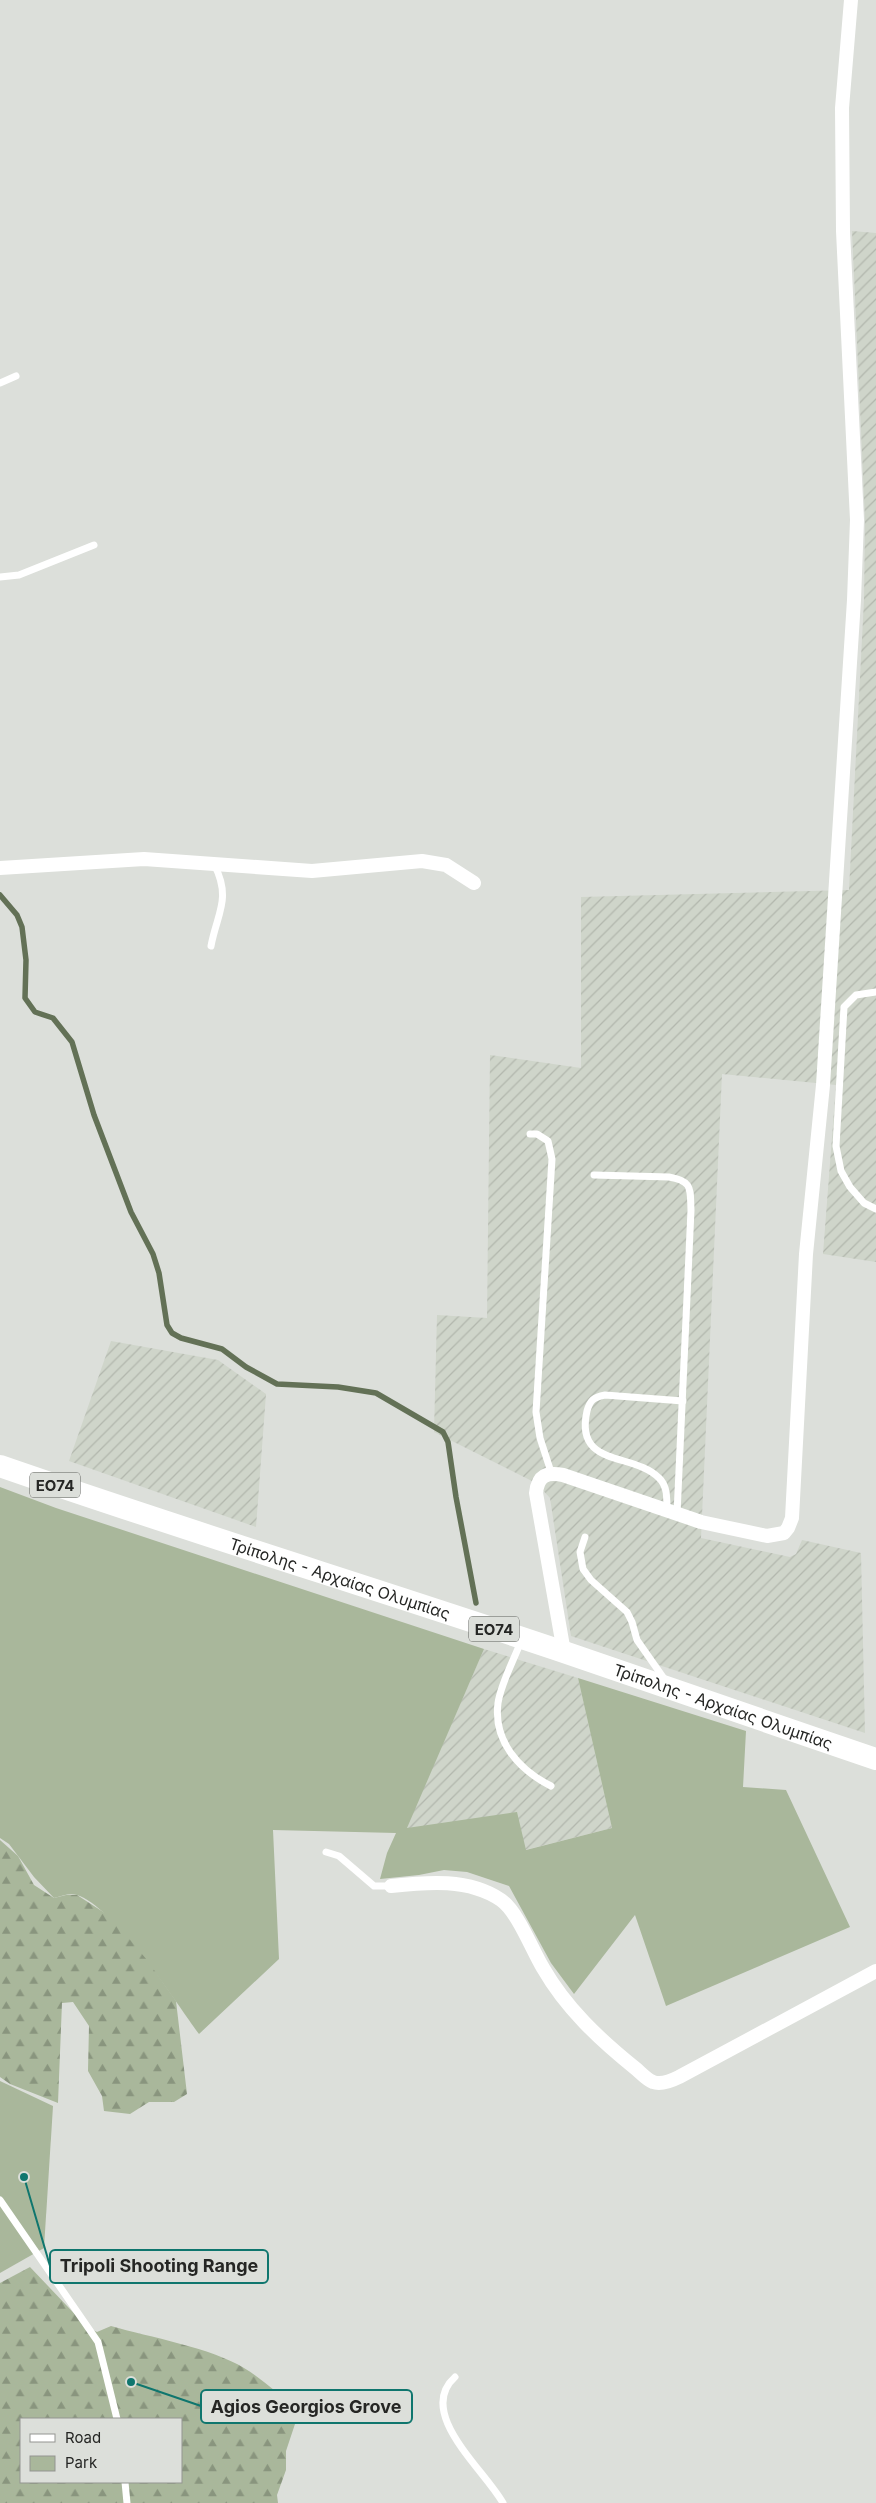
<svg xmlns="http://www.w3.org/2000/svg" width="876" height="2503" font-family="Inter,sans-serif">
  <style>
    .industrial { fill: url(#industrial-furrows) }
    .green { fill: #a9b79b }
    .forest { fill: url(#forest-firs); fill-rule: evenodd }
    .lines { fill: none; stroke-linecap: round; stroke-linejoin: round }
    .stream { stroke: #637156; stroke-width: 5.5 }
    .service { stroke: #fff; stroke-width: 7 }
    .minor { stroke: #fff; stroke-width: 14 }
    .primary { stroke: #fff; stroke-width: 22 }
    .labels { text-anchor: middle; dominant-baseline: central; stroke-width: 5; stroke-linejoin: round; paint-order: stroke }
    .shield { fill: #dcdfda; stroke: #5c5e5b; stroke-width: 1 }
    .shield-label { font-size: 15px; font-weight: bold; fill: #252624 }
    .street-label { font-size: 16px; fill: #252624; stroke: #dcdfda }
    .leader { fill: none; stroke: #0f766e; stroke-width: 2 }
    .callout-dot { fill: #0f766e; stroke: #dcdfda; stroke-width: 2 }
    .callout { fill: #dcdfda; stroke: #0f766e; stroke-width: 2 }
    .callout-label { font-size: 18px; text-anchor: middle; font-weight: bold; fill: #252624 }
  </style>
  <defs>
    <pattern id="industrial-furrows" width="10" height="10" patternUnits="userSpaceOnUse" patternTransform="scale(1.25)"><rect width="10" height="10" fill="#cfd5ca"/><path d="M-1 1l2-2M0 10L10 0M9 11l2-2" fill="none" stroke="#b2b7ad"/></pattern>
    <pattern id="forest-firs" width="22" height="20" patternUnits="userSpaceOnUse" patternTransform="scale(1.25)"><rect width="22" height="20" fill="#a9b79b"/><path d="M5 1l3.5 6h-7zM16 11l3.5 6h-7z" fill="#89957e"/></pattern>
  </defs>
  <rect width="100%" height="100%" fill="#dcdfda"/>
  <g class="industrial">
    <path d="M852 231 876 233V1262L823 1254 836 1085 722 1074 701 1538 790 1557 796 1554 802 1540 861 1553 865 1733 571 1636 550 1498 536 1483 434 1432 437 1315 487 1318 490 1055 581 1068V897L849 890 864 600 865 520Z"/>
    <path d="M111 1341 218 1360 266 1394 256 1527 69 1461Z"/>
    <path d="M484 1649 578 1678 612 1828 525 1850 406 1828Z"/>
  </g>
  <g class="green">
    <path d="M0 1487 56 1508 484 1649 407 1828 517 1812 526 1850 612 1828 578 1678 746 1731 743 1787 786 1790 850 1927 666 2006 635 1915 574 1994 551 1963 509 1886 467 1872 444 1870 419 1875 380 1879 387 1853 396 1833 273 1830 279 1959 199 2034C176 2002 113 1906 77 1895 69 1893 62 1896 54 1898L34 1877 9 1844 0 1838Z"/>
    <path d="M0 2081 53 2106 44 2248 0 2273Z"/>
  </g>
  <g class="forest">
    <path d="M0 1840 18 1856 34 1885 54 1898 66 1895H77L111 1917 147 1960 176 2001 187 2094 174 2102H149L130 2114 104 2111 102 2096 88 2071 89 2026 73 2002 62 2003 58 2103 10 2084 0 2077Z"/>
    <path d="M30 2267 87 2327 97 2332 111 2326C149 2337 212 2348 244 2368 263 2379 280 2397 300 2409L286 2451V2470L277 2495 278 2503H0V2283ZM21 2419H181V2482H21Z"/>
  </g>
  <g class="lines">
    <path class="stream" d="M0 895 17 915 22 927 26 960 25 998 35 1012 53 1018 72 1042 94 1115 131 1212 153 1254 159 1273 167 1325 172 1333 181 1338 222 1349 246 1367 277 1384 338 1387 376 1393 443 1432 448 1442 456 1497 476 1603"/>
    <g class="service">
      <path d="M0 383 16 376"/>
      <path d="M0 577 19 575 94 545"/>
      <path d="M211 946C217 913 232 899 214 864"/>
      <path d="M876 992 856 995 844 1007 836 1146 841 1171 850 1187 864 1203 876 1209"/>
      <path d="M530 1134H537L548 1141 552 1159 536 1412 540 1438 551 1472"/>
      <path d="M594 1175 669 1177C693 1181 690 1189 691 1210L677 1514"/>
      <path d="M666 1511C668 1500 667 1485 659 1478 634 1452 574 1468 587 1411 590 1400 594 1397 605 1395L683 1401"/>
      <path d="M585 1537 580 1552 583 1569 591 1580 627 1612 632 1622 637 1640 665 1680"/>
      <path d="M521 1641C514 1660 501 1683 498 1703 493 1741 519 1770 551 1786"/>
      <path d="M326 1852 339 1856 374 1886H391"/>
      <path d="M0 2200 98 2342 117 2419"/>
      <path d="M455 2377C415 2413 485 2470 503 2503"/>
      <path d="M125 2482 127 2503"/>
    </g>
    <g class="minor">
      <path d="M0 868 144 859 312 871 422 861 446 865 474 883"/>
      <path d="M564 1652 536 1493C538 1475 547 1472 563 1475L701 1522 767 1536 784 1533 788 1528 792 1518 806 1254 823 1085 854 600 857 520 843 231 842 108 851 0"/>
      <path d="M391 1886C427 1882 469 1878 501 1900 518 1912 532 1950 543 1968 566 2008 599 2039 635 2068 640 2072 647 2080 653 2082 661 2085 671 2081 679 2077L876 1971"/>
    </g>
    <path class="primary" id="s1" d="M0 1466C187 1531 377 1589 564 1652 669 1687 772 1724 876 1759"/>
  </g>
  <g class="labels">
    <g class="shield">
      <rect x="30" y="1472.5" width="50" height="25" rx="4"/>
      <rect x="469" y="1616.5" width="50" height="25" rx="4"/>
    </g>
    <g class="shield-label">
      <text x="55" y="1485">ΕΟ74</text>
      <text x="494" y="1629">ΕΟ74</text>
    </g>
    <g class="street-label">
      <text stroke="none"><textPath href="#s1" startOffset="358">Τρίπολης - Αρχαίας Ολυμπίας</textPath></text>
      <text stroke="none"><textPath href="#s1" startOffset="762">Τρίπολης - Αρχαίας Ολυμπίας</textPath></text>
    </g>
  </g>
  <path class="leader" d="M24 2177L50 2266M131 2382L201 2406"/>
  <g class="callout-dot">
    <circle cx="24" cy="2177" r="5"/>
    <circle cx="131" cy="2382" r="5"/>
  </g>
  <g class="callout">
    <rect x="50" y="2250" width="218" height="33" rx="5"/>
    <rect x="201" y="2390" width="211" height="33" rx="5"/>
  </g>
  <g class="callout-label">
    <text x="159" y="2272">Tripoli Shooting Range</text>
    <text x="306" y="2413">Agios Georgios Grove</text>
  </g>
  <rect x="20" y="2418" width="162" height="65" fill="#dcdfda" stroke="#939591"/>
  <rect x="30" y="2434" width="25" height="8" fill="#ffffff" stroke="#939591"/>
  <text x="65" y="2443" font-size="15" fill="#252624">Road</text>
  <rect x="30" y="2456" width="25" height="15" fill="#a9b79b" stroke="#939591"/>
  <text x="65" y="2468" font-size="15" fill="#252624">Park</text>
</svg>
